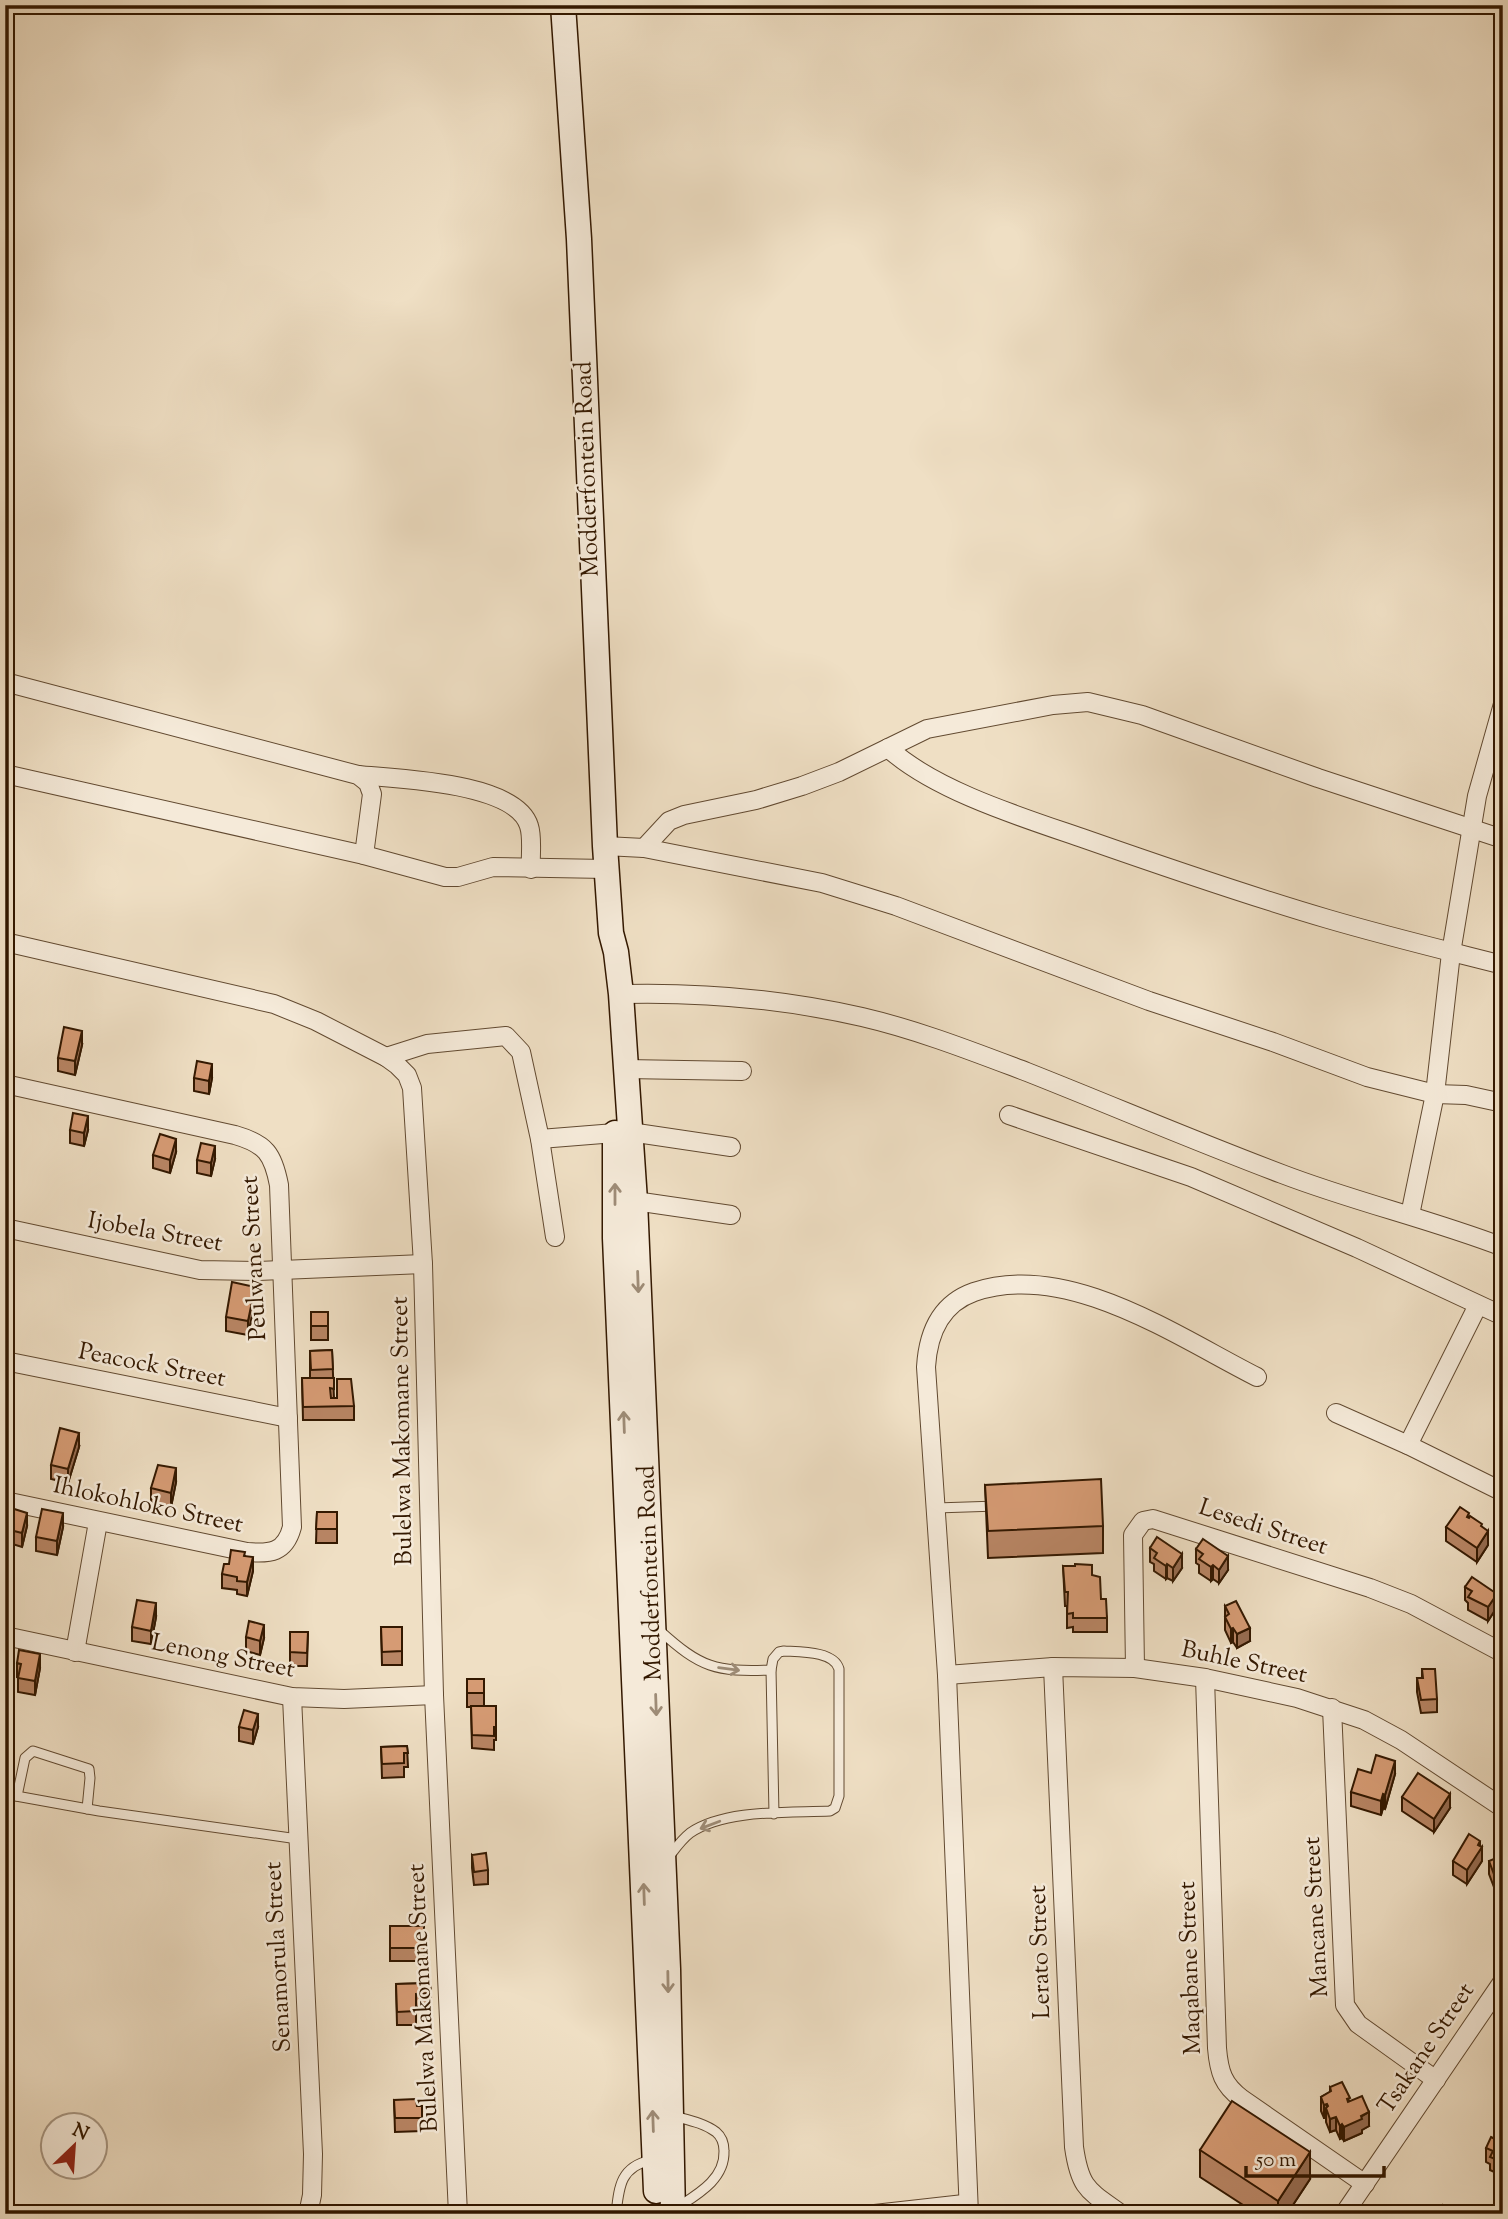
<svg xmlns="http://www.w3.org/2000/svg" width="1508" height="2219" font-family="'Sorts Mill Goudy',serif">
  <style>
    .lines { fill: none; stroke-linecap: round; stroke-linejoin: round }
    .lane-casing { stroke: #624a31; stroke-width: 11 }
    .street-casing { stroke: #624a31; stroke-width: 20 }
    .secondary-casing { stroke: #331800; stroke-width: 27 }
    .lane { stroke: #f5ead9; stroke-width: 9 }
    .street { stroke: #f5ead9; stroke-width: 18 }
    .secondary { stroke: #f5ead9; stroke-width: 24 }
    .wall { fill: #b88564; stroke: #331800; stroke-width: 2 }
    .shaded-wall { fill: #966c51; stroke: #331800; stroke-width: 2 }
    .building { fill: #d69b74; stroke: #331800; stroke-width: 2 }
    .oneway { stroke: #9e8c77 }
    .labels { text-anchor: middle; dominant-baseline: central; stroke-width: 5; stroke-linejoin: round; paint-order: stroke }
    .street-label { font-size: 24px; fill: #331800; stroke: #f5ead9 }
  </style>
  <rect width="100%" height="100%" fill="#efdfc4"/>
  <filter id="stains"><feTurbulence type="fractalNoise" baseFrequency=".00286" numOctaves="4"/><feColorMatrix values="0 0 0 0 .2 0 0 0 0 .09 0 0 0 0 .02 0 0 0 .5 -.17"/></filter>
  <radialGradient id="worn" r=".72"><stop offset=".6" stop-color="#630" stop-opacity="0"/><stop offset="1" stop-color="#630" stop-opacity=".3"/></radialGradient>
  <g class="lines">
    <defs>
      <g id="lane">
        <path d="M936 1508 997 1506"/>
        <path d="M659 1630C701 1668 715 1672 771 1670"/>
        <path d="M5 1794 99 1811 298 1839"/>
        <path d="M17 1796 25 1758 33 1751 89 1769 90 1778 87 1809"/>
        <path d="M668 1858C675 1849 681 1840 690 1833 725 1809 789 1813 830 1811L835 1808 839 1796V1669C834 1651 800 1652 784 1651L779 1652 773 1659 771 1670 774 1814"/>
        <path d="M674 2116C688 2120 704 2123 716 2132 722 2137 724 2143 724 2151 725 2179 698 2194 678 2207"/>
        <path d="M616 2214C619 2187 620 2167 651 2160"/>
        <path d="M834 2214 968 2199"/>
      </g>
      <g id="street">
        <path d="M5 682 358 775 368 783 372 794 364 855"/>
        <path d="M888 748C935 791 1024 818 1085 839 1165 867 1246 895 1328 919 1386 936 1444 950 1503 965"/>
        <path d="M5 774 364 855 445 877H458L493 867 606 869"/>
        <path d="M358 775C397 779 516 782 529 826 533 838 530 856 531 869"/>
        <path d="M605 846 644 848 822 883 896 906 1149 1001 1273 1042 1367 1077 1435 1094 1466 1095 1503 1103"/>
        <path d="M644 848 669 821 684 815 756 800 802 786 839 772 927 729 1053 705 1088 702 1142 715 1318 778 1503 839"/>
        <path d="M5 942 274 1004 316 1021 386 1057 397 1065 407 1075 412 1088 423 1264 434 1695 458 2214"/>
        <path d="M621 994C703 992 783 999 862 1017 918 1030 974 1052 1027 1072 1113 1106 1197 1142 1282 1174 1355 1202 1430 1219 1503 1247"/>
        <path d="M386 1057 427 1044 506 1036 521 1052 540 1139 555 1237"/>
        <path d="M626 1069 742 1071"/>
        <path d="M5 1084 235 1135C266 1144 273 1154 279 1185L292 1527C285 1553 270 1554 247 1552L5 1501"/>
        <path d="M1009 1115 1191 1177 1357 1248 1503 1316"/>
        <path d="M630 1132 731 1147"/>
        <path d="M540 1139 615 1133"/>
        <path d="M635 1201 731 1215"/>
        <path d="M1410 1215 1435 1094 1451 953 1477 796 1503 704"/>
        <path d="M5 1228 200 1270 258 1271 423 1264"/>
        <path d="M5 1361 288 1418"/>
        <path d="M1336 1413 1408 1445 1503 1492"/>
        <path d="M1408 1445 1478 1305"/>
        <path d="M5 1636 292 1697 344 1699 434 1695"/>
        <path d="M75 1652 98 1522"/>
        <path d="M1053 1667 1074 2147C1080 2189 1088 2190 1121 2214"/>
        <path d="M1135 1668 1133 1535 1143 1521 1153 1519 1370 1588 1411 1604 1503 1653"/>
        <path d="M947 1675 1053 1667 1135 1668 1205 1678 1297 1698 1364 1720 1401 1740 1503 1808"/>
        <path d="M1205 1678 1217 2048C1219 2072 1223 2085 1242 2099L1365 2184"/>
        <path d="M292 1697 313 2154 312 2195 308 2214"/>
        <path d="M1332 1708 1345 2005 1358 2024 1436 2080"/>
        <path d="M969 2214 947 1675 926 1367C928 1334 940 1304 974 1292 1067 1260 1176 1336 1257 1377"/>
        <path d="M1344 2214 1503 1981"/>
      </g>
      <g id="secondary">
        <path d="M563 5 579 239 605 846 611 933 616 952 621 994 635 1201 668 1969 673 2214"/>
        <path d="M615 1133V1238L656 2191"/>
      </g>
    </defs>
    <use href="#lane" class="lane-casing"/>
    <use href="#street" class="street-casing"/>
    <use href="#secondary" class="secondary-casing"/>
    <use href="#lane" class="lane"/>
    <use href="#street" class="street"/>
    <use href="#secondary" class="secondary"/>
  </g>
  <g class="wall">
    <path d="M82 1045 75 1075 58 1071V1058Z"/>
    <path d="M194 1078H212L209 1094 194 1091Z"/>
    <path d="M70 1130H88L84 1146 70 1143Z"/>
    <path d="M176 1152 170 1173 153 1168V1155Z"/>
    <path d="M215 1159 211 1176 197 1173V1160Z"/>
    <path d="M255 1301 248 1335 226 1331V1317Z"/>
    <rect x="311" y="1312" width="17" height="28"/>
    <path d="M332 1350 334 1398 354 1406V1420H303L302 1378H310V1351Z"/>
    <path d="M79 1447 68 1483 51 1479V1465Z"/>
    <path d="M176 1482 171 1507 151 1502V1488Z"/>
    <path d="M985 1485 1103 1526V1553L988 1558Z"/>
    <path d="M317 1512H337V1543H316Z"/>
    <path d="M1469 1517 1482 1527 1488 1545 1477 1562 1446 1541V1527Z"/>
    <path d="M27 1526 22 1547 6 1542V1529Z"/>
    <path d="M63 1527 57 1555 36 1551V1537Z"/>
    <path d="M1150 1548 1182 1568 1173 1581 1167 1578 1166 1579 1154 1571V1564L1150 1562Z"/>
    <path d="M1196 1549 1228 1570 1219 1583 1213 1579 1211 1581 1199 1573V1565L1196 1563Z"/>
    <path d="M245 1556 253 1571 247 1596 237 1594V1590L222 1588V1574L229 1564Z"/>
    <path d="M1063 1566 1092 1575 1107 1618V1632H1073V1627L1067 1628V1606H1065Z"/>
    <path d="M1465 1587 1497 1607 1488 1621 1468 1610V1603L1465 1600Z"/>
    <path d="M1225 1606 1250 1641 1237 1648 1233 1642 1231 1643 1225 1630Z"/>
    <path d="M156 1617 151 1644 132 1641V1627Z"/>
    <path d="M381 1627H402V1665H382Z"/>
    <path d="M290 1632H308L307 1666H290Z"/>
    <path d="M246 1637 264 1638 260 1655 246 1651Z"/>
    <path d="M17 1663 40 1668 35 1695 18 1692V1677H17Z"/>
    <path d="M1422 1669 1437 1699V1712L1421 1713 1417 1692V1678H1422Z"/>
    <path d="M467 1679H484V1706H496V1740H494V1750L472 1748 471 1707H467Z"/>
    <path d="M239 1727H258L253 1744 239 1741Z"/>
    <path d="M407 1746 408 1767H404V1777L382 1778 381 1747Z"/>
    <path d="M1371 1773 1395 1774 1385 1809 1383 1808 1381 1815 1351 1806V1792Z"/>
    <path d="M1402 1797 1450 1808 1434 1832 1402 1811Z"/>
    <path d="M1480 1846 1482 1861 1467 1884 1453 1875V1861Z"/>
    <path d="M472 1855 488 1870V1884L474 1885 472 1868Z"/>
    <path d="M1503 1859 1500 1903 1489 1874V1861Z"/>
    <path d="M390 1926H424V1959H419V1961H390Z"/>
    <path d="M430 1983 431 2006 416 2007V2025H397L396 1984Z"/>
    <path d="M1330 2087 1350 2101 1369 2126 1362 2130V2133L1344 2141 1342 2138 1340 2139 1336 2130 1330 2132 1326 2122V2118H1324L1321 2111V2097L1330 2092Z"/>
    <path d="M394 2100 417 2106H422V2131L395 2132Z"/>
    <path d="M1503 2143V2176L1490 2170V2164L1486 2162V2148Z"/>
    <path d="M1200 2150 1310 2179 1287 2214H1257L1200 2177Z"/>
  </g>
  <g class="shaded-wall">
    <path d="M82 1031V1045L75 1075V1061Z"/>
    <path d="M212 1064V1078L209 1094V1081Z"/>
    <path d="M88 1116V1130L84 1146V1133Z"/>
    <path d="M176 1139V1152L170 1173V1160Z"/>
    <path d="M215 1146V1159L211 1176V1163Z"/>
    <path d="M255 1287V1301L248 1335V1321Z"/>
    <path d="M79 1433V1447L68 1483V1469Z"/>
    <path d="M176 1468V1482L171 1507V1493Z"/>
    <path d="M27 1513V1526L22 1547V1533Z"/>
    <path d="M63 1513V1527L57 1555V1541Z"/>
    <path d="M1488 1531V1545L1477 1562V1548Z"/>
    <path d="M1182 1554V1568L1173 1581V1568Z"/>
    <path d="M1228 1556V1570L1219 1583V1570Z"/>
    <path d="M253 1557V1571L247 1596V1582Z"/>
    <path d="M1167 1564V1578L1166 1579V1566Z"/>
    <path d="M1213 1565V1579L1211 1581V1567Z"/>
    <path d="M1497 1594V1607L1488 1621V1607Z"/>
    <path d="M156 1603V1617L151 1644V1631Z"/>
    <path d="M264 1625V1638L260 1655V1641Z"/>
    <path d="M1233 1628V1642L1231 1643V1629Z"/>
    <path d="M1250 1628V1641L1237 1648V1634Z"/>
    <path d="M40 1654V1668L35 1695V1681Z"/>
    <path d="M258 1714V1727L253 1744V1730Z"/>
    <path d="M1395 1761V1774L1385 1809V1795Z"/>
    <path d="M1383 1794V1808L1381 1815V1801Z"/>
    <path d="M1450 1794V1808L1434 1832V1819Z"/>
    <path d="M1480 1841V1850L1482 1847V1861L1467 1884V1870Z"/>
    <path d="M1503 1889V1902L1500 1903V1890Z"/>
    <path d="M1327 2104V2111L1326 2108V2118H1324V2105Z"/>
    <path d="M1369 2112V2126L1362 2130V2133L1344 2141V2127Z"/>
    <path d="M1336 2117V2130L1330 2132V2119Z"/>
    <path d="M1342 2124V2138L1340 2139V2126Z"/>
    <path d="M1310 2152V2179L1287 2214H1278V2201Z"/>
  </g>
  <g class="building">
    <path d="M64 1027 82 1031 75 1061 58 1058Z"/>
    <path d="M197 1061 212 1064 209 1081 194 1078Z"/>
    <path d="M73 1113 88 1116 84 1133 70 1130Z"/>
    <path d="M160 1134 176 1139 170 1160 153 1155Z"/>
    <path d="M201 1143 215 1146 211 1163 197 1160Z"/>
    <path d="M232 1282 255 1287 248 1321 226 1317Z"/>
    <rect x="311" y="1312" width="17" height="14"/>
    <path d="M332 1350 333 1369 311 1370 310 1351Z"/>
    <path d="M302 1378H334V1389L330 1388 331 1398H337V1379H351L354 1406 303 1407Z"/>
    <path d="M60 1428 79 1433 68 1469 51 1465Z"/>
    <path d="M158 1465 176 1468 171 1493 151 1488Z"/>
    <path d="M1101 1479 1103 1526 988 1531 985 1485Z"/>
    <path d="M1460 1507 1469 1513 1467 1517 1469 1518 1470 1516 1482 1524 1481 1526 1488 1531 1477 1548 1446 1527Z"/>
    <path d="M11 1508 27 1513 22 1533 6 1529Z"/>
    <path d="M42 1509 63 1513 57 1541 36 1537Z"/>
    <path d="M317 1512H337V1529H316Z"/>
    <path d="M1157 1537 1182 1554 1173 1568 1167 1564 1166 1566 1154 1558 1157 1553 1150 1548Z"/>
    <path d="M1203 1539 1228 1556 1219 1570 1213 1565 1211 1567 1199 1559 1203 1554 1196 1549Z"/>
    <path d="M231 1550 245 1552 244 1556 253 1557 247 1582 237 1581V1577L222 1574 224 1564H229Z"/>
    <path d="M1075 1564 1092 1565V1575L1100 1577 1101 1599H1106L1107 1618H1073V1613L1067 1614 1068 1592H1065L1063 1566H1075Z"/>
    <path d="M1472 1577 1497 1594 1488 1607 1468 1597 1472 1591 1465 1587Z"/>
    <path d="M137 1600 156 1603 151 1631 132 1627Z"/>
    <path d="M1236 1601 1250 1628 1237 1634 1233 1628 1231 1629 1225 1617 1229 1614 1225 1606Z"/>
    <path d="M249 1621 264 1625 260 1641 246 1637Z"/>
    <path d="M381 1627H402V1651L382 1652Z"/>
    <path d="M290 1632H308L307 1653 290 1652Z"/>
    <path d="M19 1650 40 1654 35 1681 18 1678 21 1664 17 1663Z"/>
    <path d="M1422 1669H1435L1437 1699 1421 1700 1417 1678H1423Z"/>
    <rect x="467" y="1679" width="17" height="14"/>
    <path d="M471 1706H496V1727H494V1736L472 1735Z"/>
    <path d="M244 1710 258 1714 253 1730 239 1727Z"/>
    <path d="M407 1746 408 1753H404V1763L382 1764 381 1747Z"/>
    <path d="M1376 1755 1395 1761 1385 1795 1383 1794 1381 1801 1351 1792 1358 1769 1371 1773Z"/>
    <path d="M1418 1773 1450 1794 1434 1819 1402 1797Z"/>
    <path d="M1469 1834 1480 1841 1478 1845 1482 1847 1467 1870 1453 1861Z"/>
    <path d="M486 1853 488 1870 474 1872 472 1855Z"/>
    <path d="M1501 1856 1503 1859V1889L1500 1890 1489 1861Z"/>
    <path d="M390 1926H424V1945H419V1948H390Z"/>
    <path d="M430 1983 431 1993 416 1994V2011L397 2012 396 1984Z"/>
    <path d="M1342 2082 1350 2098 1347 2099 1348 2102 1362 2096 1369 2112 1361 2116 1362 2119 1344 2127 1342 2124 1340 2126 1336 2117 1330 2119 1326 2108 1328 2106 1327 2104 1324 2105 1321 2097 1331 2091 1330 2087Z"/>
    <path d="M416 2099 417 2106H422V2118H395L394 2100Z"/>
    <path d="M1232 2101 1310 2152 1278 2201 1200 2150Z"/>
    <path d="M1491 2137 1503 2143V2162L1490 2157 1493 2151 1486 2148Z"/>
    <path d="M1443 2205 1452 2210 1451 2214H1439Z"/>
  </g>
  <defs><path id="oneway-shaft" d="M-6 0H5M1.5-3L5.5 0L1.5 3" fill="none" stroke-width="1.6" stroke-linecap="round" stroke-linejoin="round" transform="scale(1.75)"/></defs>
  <g class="oneway">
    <use href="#oneway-shaft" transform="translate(615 1194) rotate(-90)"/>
    <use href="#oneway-shaft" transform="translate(638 1282) rotate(88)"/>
    <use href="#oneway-shaft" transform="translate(624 1422) rotate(-92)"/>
    <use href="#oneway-shaft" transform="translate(729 1669) rotate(7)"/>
    <use href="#oneway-shaft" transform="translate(656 1705) rotate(88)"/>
    <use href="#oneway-shaft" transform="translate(710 1825) rotate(159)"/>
    <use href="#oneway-shaft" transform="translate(644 1894) rotate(-92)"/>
    <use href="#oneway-shaft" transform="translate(668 1982) rotate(89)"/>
    <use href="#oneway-shaft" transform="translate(653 2121) rotate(-92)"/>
  </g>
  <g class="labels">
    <g class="street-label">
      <text transform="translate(588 469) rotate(-92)">Modderfontein Road</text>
      <text transform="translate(155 1233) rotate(10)">Ijobela Street</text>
      <text transform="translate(255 1258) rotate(-93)">Peulwane Street</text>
      <text transform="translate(152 1366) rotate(11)">Peacock Street</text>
      <text transform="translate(403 1431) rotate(-91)">Bulelwa Makomane Street</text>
      <text transform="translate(148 1506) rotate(12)">Ihlokohloko Street</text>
      <text transform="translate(1263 1528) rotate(18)">Lesedi Street</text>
      <text transform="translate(651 1573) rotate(-92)">Modderfontein Road</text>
      <text transform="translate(223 1657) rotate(11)">Lenong Street</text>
      <text transform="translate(1244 1663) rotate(12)">Buhle Street</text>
      <text transform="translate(1317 1917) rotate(-93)">Mancane Street</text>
      <text transform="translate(1041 1952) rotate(-92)">Lerato Street</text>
      <text transform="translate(279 1957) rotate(-93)">Senamorula Street</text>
      <text transform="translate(1191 1968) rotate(-92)">Maqabane Street</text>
      <text transform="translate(424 1998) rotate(-93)">Bulelwa Makomane Street</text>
      <text transform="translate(1427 2049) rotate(-56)">Tsakane Street</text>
    </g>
  </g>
  <rect width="1508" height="2219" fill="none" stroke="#efdfc4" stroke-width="28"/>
  <rect x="7" y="7" width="1494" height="2205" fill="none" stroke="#331800" stroke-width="3.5"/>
  <rect x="14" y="14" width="1480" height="2191" fill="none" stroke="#331800" stroke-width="2"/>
  <g transform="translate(74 2146) rotate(25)"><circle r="33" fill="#f5ead9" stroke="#a79682" stroke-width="2"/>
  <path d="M0-5L12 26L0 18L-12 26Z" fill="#8f2418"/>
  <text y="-10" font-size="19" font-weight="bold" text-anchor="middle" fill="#331800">N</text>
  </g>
  <path d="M1246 2166v10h138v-10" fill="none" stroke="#331800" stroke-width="3.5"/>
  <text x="1256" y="2166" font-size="21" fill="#331800" stroke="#f5ead9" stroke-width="5" paint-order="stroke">50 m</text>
  <rect width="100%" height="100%" filter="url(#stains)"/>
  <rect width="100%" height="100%" fill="url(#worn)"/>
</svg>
